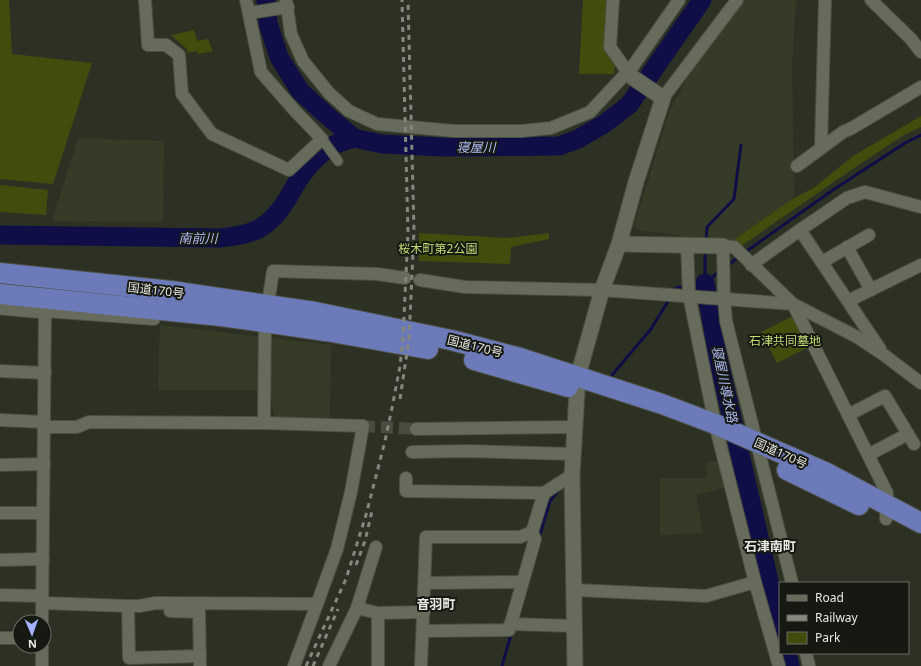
<svg xmlns="http://www.w3.org/2000/svg" width="921" height="666" font-family="'Noto Sans','Noto Sans JP',sans-serif">
  <style>
    .built { fill: #363b28 }
    .green { fill: #404d0d }
    .lines { fill: none; stroke-linecap: round; stroke-linejoin: round }
    .stream { stroke: #0f0e47; stroke-width: 3 }
    .river { stroke: #0f0e47; stroke-width: 19 }
    .minor-tunnel { stroke: #494d40; stroke-width: 12; stroke-dasharray: 12 6; stroke-linecap: butt }
    .pedestrian-casing { stroke: #4c4f43; stroke-width: 11 }
    .minor-casing { stroke: #4c4f43; stroke-width: 14 }
    .tertiary-casing { stroke: #4c4f43; stroke-width: 17 }
    .trunk-casing { stroke: #4c4f43; stroke-width: 22 }
    .pedestrian { stroke: #666b5c; stroke-width: 9 }
    .minor { stroke: #666b5c; stroke-width: 12 }
    .tertiary { stroke: #666b5c; stroke-width: 15 }
    .trunk { stroke: #6c7aba; stroke-width: 20 }
    .rail { stroke: #84887d; stroke-width: 3; stroke-dasharray: 5 5; stroke-linecap: butt }
    .labels { text-anchor: middle; dominant-baseline: central; stroke-width: 4; stroke-linejoin: round; paint-order: stroke }
    .park-label { font-size: 12px; fill: #c4dd75; stroke: #161812 }
    .street-label { font-size: 12px; fill: #e7eae1; stroke: #161812 }
    .water-label { font-size: 13px; font-style: italic; fill: #afbcf4; stroke: #161812 }
    .neighbourhood-label { font-size: 13px; font-weight: bold; fill: #e7eae1; stroke: #161812 }
  </style>
  <rect width="100%" height="100%" fill="#2d3124"/>
  <g class="built">
    <path d="M743 0H796L792 67 794 204 734 246 721 238 683 237 668 233 641 231 634 226 669 113 693 67Z"/>
    <path d="M78 138 164 141 163 222 52 221Z"/>
    <path d="M160 325 331 345 330 419 275 418 269 390H158Z"/>
    <path d="M719 461 727 487 696 495 703 533 660 535V478H707L706 462Z"/>
  </g>
  <g class="green">
    <path d="M0 0H9L12 54 92 63 53 184 0 179Z"/>
    <path d="M583 0H608L604 49 615 67 614 74H579Z"/>
    <path d="M194 30 197 41 208 39 213 51 198 54 197 51 187 53V49L171 35Z"/>
    <path d="M921 116V127L904 135 860 164 741 246 735 239 791 200 815 187 853 156Z"/>
    <path d="M0 185 48 190 46 215 0 212Z"/>
    <path d="M419 233 507 238 549 233V239L511 247 510 264 419 261Z"/>
    <path d="M793 316 809 347 777 363 761 332Z"/>
  </g>
  <g class="lines">
    <g class="stream">
      <path d="M706 241 707 227 734 199 741 145"/>
      <path d="M744 253 830 192 905 143 921 135"/>
      <path d="M727 266 740 256"/>
      <path d="M705 283V250"/>
      <path d="M694 285 705 283 721 270"/>
      <path d="M674 292 676 288 682 287"/>
      <path d="M612 375 651 329 670 298"/>
      <path d="M539 538 550 501 559 490"/>
      <path d="M502 666 512 631"/>
    </g>
    <g class="river">
      <path d="M266 0 268 23 279 57 300 91 324 113 354 138 382 144 442 147 559 146 578 139 604 124 629 105 702 0"/>
      <path d="M0 235 220 238C254 235 270 228 288 198 293 189 298 180 304 172 312 162 323 151 334 145 340 142 348 140 354 138"/>
      <path d="M705 283 718 358 780 629"/>
      <path d="M787 653 790 666"/>
    </g>
    <path class="minor-tunnel" d="M363 426 416 429"/>
    <defs>
      <path id="pedestrian" d="M322 139 338 161"/>
      <g id="minor">
        <path d="M145 0 148 45H166L179 55 182 94 212 134 289 170 322 139 295 111 261 72 246 0"/>
        <path d="M286 0 291 34 303 61 329 93 349 111 377 124 454 131H522L551 128 590 112 633 66 679 0"/>
        <path d="M613 0 610 47 627 71"/>
        <path d="M871 0 911 39 921 52"/>
        <path d="M249 13 288 7"/>
        <path d="M663 98 737 0"/>
        <path d="M821 147 825 0"/>
        <path d="M797 166 843 132 852 128 921 87"/>
        <path d="M800 230 880 349"/>
        <path d="M687 245 689 295 715 424 755 582 779 666"/>
        <path d="M847 247 871 290"/>
        <path d="M822 262 869 235"/>
        <path d="M751 265 800 230 847 198 865 192 921 207"/>
        <path d="M420 280 465 287 602 290 793 304 887 493 886 519"/>
        <path d="M848 301 921 265"/>
        <path d="M0 371 45 373"/>
        <path d="M848 415 885 396 914 444"/>
        <path d="M0 420 44 422"/>
        <path d="M264 423 265 323 273 271 377 274 405 278"/>
        <path d="M416 429 574 427"/>
        <path d="M412 452 467 451 572 454"/>
        <path d="M868 455 908 434"/>
        <path d="M0 465 44 464"/>
        <path d="M406 478V491L544 493"/>
        <path d="M0 513H43"/>
        <path d="M0 560 43 559"/>
        <path d="M425 583 522 582"/>
        <path d="M792 583 726 321 724 299 723 246 734 247 793 304 857 337 884 355 921 383"/>
        <path d="M575 590 706 596 755 582"/>
        <path d="M0 595 42 596"/>
        <path d="M43 603 128 606H139L156 603 317 604 337 549 351 492 363 426 264 423 89 422 77 427H44"/>
        <path d="M128 606 129 658 200 656"/>
        <path d="M357 608 378 613 424 612"/>
        <path d="M170 611 199 612 200 666"/>
        <path d="M42 622 45 311 154 319"/>
        <path d="M510 624 575 626"/>
        <path d="M423 631 509 630 535 539 532 532 544 493 572 475"/>
        <path d="M0 638H20"/>
        <path d="M806 653 809 666"/>
        <path d="M42 666V646"/>
        <path d="M294 666 317 604"/>
        <path d="M329 666 357 608 376 547"/>
        <path d="M378 666V613"/>
        <path d="M421 666 426 537H520L532 532"/>
      </g>
      <g id="tertiary">
        <path d="M619 244 723 246"/>
        <path d="M0 307 45 311"/>
        <path d="M575 666 572 475 578 376 602 290 619 244 636 182 663 98 632 77 627 71"/>
      </g>
      <g id="trunk">
        <path d="M0 273 171 291 315 312 451 340 520 358 662 404 715 424 827 473 921 523"/>
        <path d="M0 294 221 316 326 331 428 349"/>
        <path d="M474 360 568 387"/>
        <path d="M787 470 859 505"/>
      </g>
    </defs>
    <use href="#pedestrian" class="pedestrian-casing"/>
    <use href="#minor" class="minor-casing"/>
    <use href="#tertiary" class="tertiary-casing"/>
    <use href="#trunk" class="trunk-casing"/>
    <use href="#pedestrian" class="pedestrian"/>
    <use href="#minor" class="minor"/>
    <use href="#tertiary" class="tertiary"/>
    <use href="#trunk" class="trunk"/>
    <g class="rail">
      <path d="M400 399 409 339 414 231 408 0"/>
      <path d="M356 565 365 541 372 511"/>
      <path d="M306 666 346 579 366 515 385 441 392 408 400 366 403 338 408 232 402 0"/>
      <path d="M313 666 338 609"/>
    </g>
  </g>
  <g class="labels">
    <g class="park-label">
      <text x="438" y="248">桜木町第2公園</text>
      <text x="785" y="340">石津共同墓地</text>
    </g>
    <g class="street-label">
      <text transform="translate(156 290) rotate(7)">国道170号</text>
      <text transform="translate(475 346) rotate(14)">国道170号</text>
      <text transform="translate(781 453) rotate(24)">国道170号</text>
    </g>
    <g class="water-label">
      <text x="476" y="147">寝屋川</text>
      <text x="198" y="238">南前川</text>
      <text transform="translate(725 384) rotate(78)">寝屋川導水路</text>
    </g>
    <g class="neighbourhood-label">
      <text x="770" y="546">石津南町</text>
      <text x="436" y="604">音羽町</text>
    </g>
  </g>
  <rect x="779" y="582" width="130" height="72" fill="#161812" stroke="#6a6c65"/>
  <rect x="787" y="595" width="20" height="6" fill="#666b5c" stroke="#6a6c65"/>
  <text x="815" y="602" font-size="12" fill="#e7eae1">Road</text>
  <rect x="787" y="615" width="20" height="6" fill="#84887d" stroke="#6a6c65"/>
  <text x="815" y="622" font-size="12" fill="#e7eae1">Railway</text>
  <rect x="787" y="632" width="20" height="12" fill="#404d0d" stroke="#6a6c65"/>
  <text x="815" y="642" font-size="12" fill="#e7eae1">Park</text>
  <g transform="translate(32 634) rotate(178)"><circle r="19" fill="#161812" stroke="#6a6c65"/>
  <path d="M0-3L7 15L0 10L-7 15Z" fill="#a2b2fd"/>
  <text y="-6" font-size="11" font-weight="bold" text-anchor="middle" fill="#e7eae1">N</text>
  </g>
</svg>
